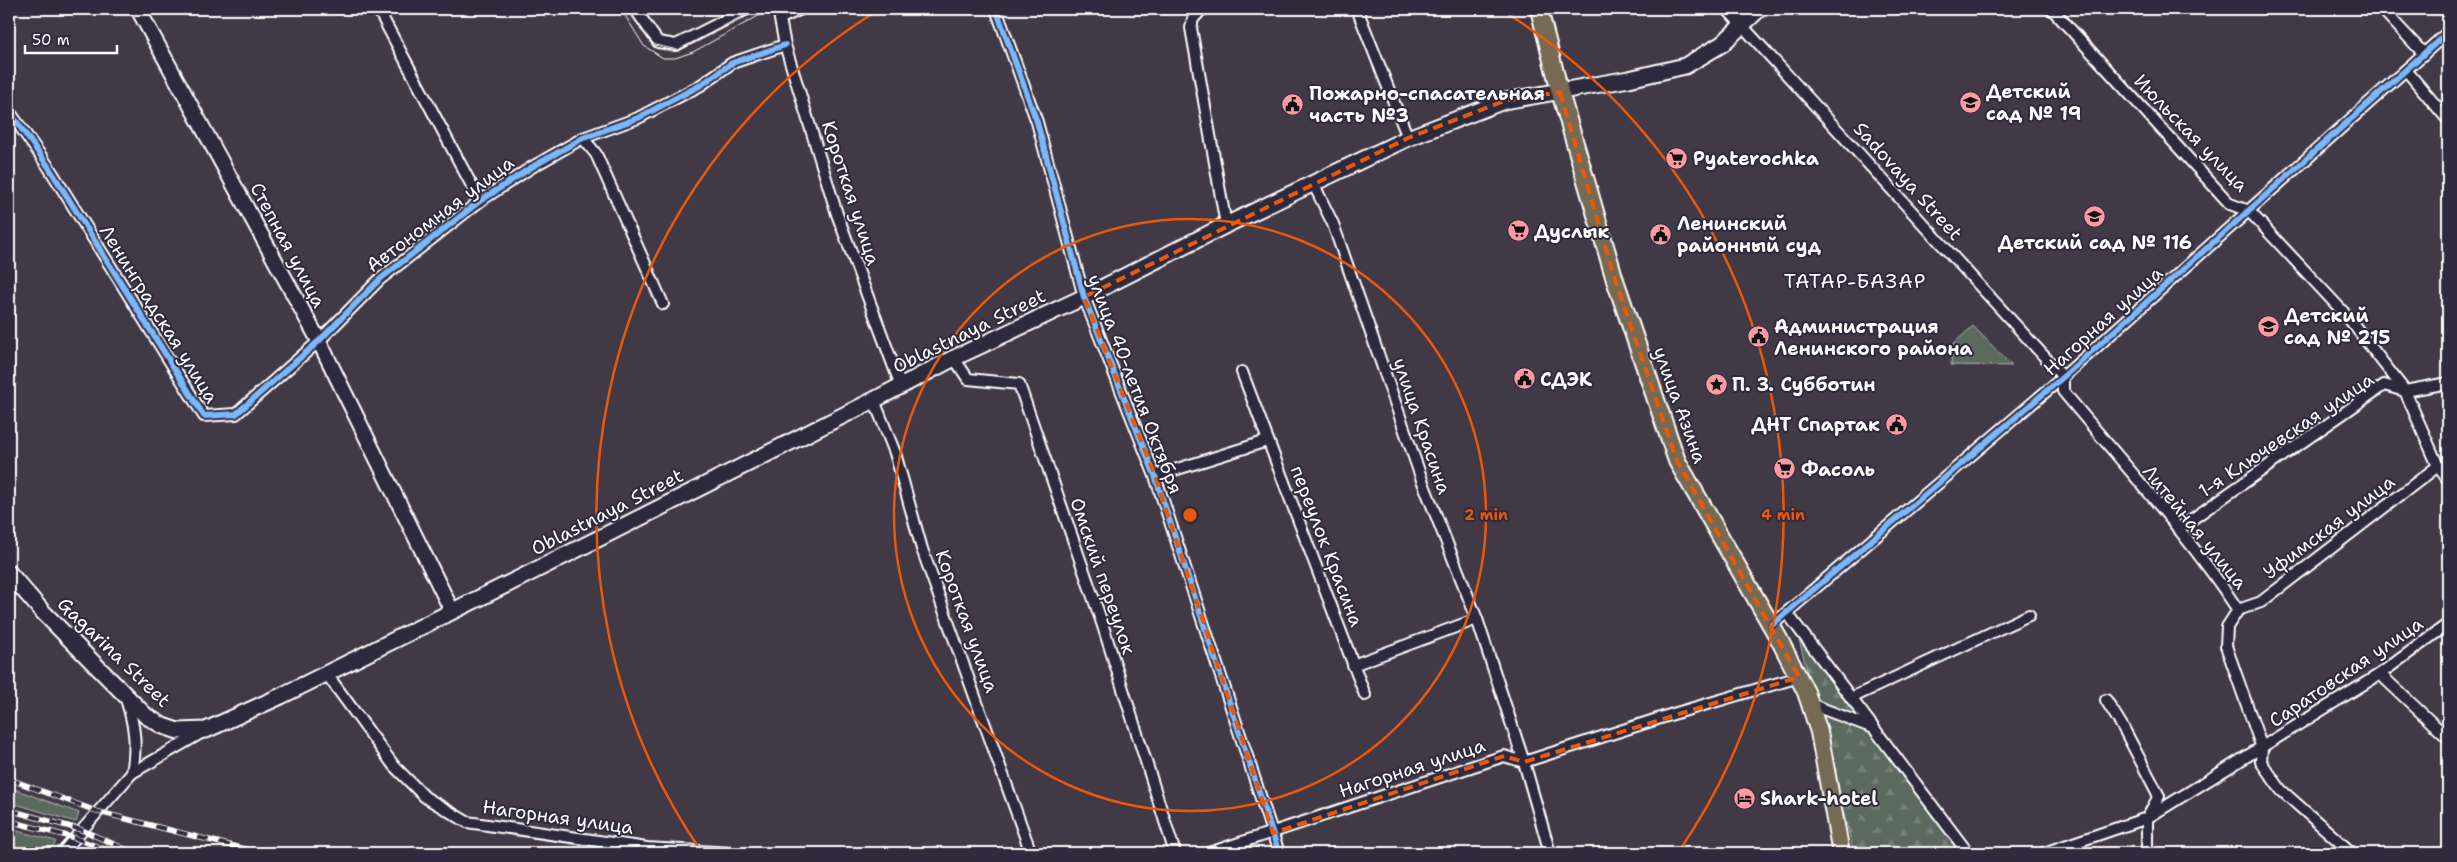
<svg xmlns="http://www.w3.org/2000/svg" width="2457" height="862" font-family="'Shantell Sans',sans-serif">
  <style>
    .green { fill: #5b695f; stroke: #adb4af }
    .forest { fill: url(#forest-firs); stroke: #adb4af }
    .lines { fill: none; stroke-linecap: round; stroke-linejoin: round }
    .stream { stroke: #97a3b1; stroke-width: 4 }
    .minor-casing { stroke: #fff; stroke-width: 14 }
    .tertiary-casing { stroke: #fff; stroke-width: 18 }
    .secondary-casing { stroke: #fff; stroke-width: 19 }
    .primary-casing { stroke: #fff; stroke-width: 20 }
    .minor { stroke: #2f2a3d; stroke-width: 10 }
    .tertiary { stroke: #2f2a3d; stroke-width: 14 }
    .secondary { stroke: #2f2a3d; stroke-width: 15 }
    .primary { stroke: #776a54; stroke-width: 16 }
    .tram { stroke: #fff; stroke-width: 1 }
    .rail-casing { stroke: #fff; stroke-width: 5.5 }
    .rail { stroke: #2f2a3d; stroke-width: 4; stroke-dasharray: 11; stroke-linecap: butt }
    .cycleway-casing { stroke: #2f2a3d; stroke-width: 9 }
    .cycleway { stroke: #7ab7fb; stroke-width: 6 }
    .marked { fill: none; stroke: #e8590c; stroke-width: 4; stroke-dasharray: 10 6; stroke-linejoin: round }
    .ring { fill: none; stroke: #e8590c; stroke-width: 2.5 }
    .labels { text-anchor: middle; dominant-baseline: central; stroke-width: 4; stroke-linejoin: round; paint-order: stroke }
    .poi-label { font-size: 19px; font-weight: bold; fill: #fff; stroke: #2f2a3d; text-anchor: start }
    .street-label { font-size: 19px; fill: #fff; stroke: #2f2a3d }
    .neighbourhood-label { font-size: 20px; letter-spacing: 1px; fill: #fff; stroke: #2f2a3d }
    .centre { fill: #e8590c; stroke: #2f2a3d; stroke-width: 2.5 }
    .ring-label { font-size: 15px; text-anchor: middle; font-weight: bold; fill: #e8590c; stroke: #2f2a3d; stroke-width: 4; stroke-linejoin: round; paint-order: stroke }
  </style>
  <defs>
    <pattern id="forest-firs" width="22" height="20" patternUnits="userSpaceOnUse" patternTransform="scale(1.25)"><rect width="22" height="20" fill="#5b695f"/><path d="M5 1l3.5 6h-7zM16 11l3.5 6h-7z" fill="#748077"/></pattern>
  </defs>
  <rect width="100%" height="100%" fill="#423946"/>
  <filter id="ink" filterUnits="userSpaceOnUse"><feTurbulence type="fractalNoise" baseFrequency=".02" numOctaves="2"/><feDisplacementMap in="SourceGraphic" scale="10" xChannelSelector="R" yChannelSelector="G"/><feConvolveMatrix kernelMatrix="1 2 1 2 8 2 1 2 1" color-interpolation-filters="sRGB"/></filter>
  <g filter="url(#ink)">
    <g class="green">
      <path d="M1973 326 2012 366 1951 365 1952 345Z"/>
      <path d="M9 787 79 813 76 822 9 802Z"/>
      <path d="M9 829 56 841 51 853H9Z"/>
    </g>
    <path class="forest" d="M1798 636 1965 853H1854Z"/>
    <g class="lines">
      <path class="stream" d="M345 851 351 853"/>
      <defs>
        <g id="minor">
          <path d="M378 9 480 201"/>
          <path d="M635 9 658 42 676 45 747 9"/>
          <path d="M778 9 785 45 837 214 901 386"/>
          <path d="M996 9 1037 122 1084 297 1155 476 1279 853"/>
          <path d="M1202 9 1193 19 1191 28 1226 225"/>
          <path d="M1357 9 1408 138"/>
          <path d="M1727 9 2063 377"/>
          <path d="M2052 9 2230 204 2249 211 2347 316 2405 391 2438 466 2448 480"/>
          <path d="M2382 9 2424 54"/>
          <path d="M781 18 801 9"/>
          <path d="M2406 70 2448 120"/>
          <path d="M9 111 48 166 204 416 236 414 319 341 379 280 480 201 532 167 583 138 638 118 701 85 732 63 785 45"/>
          <path d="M583 138 596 154 663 304"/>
          <path d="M1313 183 1333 224 1422 480 1477 619 1524 762 1550 853"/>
          <path d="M954 358 968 379 1019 384 1102 623 1175 853"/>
          <path d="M1242 372 1365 695"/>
          <path d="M2063 377V391C2122 463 2187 532 2238 610L2227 627 2226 646 2262 748 2261 762 2281 790 2352 853"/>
          <path d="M874 400 895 453 922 549 1031 853"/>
          <path d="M1155 476 1267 441"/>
          <path d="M2178 529 2384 385 2405 391 2448 383"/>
          <path d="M2238 610 2261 602 2438 466"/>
          <path d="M1787 613 1968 853"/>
          <path d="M1772 625 2063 377 2448 32"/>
          <path d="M1353 665 1477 619"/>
          <path d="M326 673 394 766 425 797 467 822 647 848 732 853"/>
          <path d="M2380 674 2448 738"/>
          <path d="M1851 698 2029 615"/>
          <path d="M126 699C135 727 137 744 132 773"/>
          <path d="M2106 700 2124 729 2159 796 2147 818V853"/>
          <path d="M1810 704 1871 727"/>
          <path d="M62 853 132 773 203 732"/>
          <path d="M1209 853 1504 756 1524 762 1673 714 1799 677"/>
          <path d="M2044 853 2147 818 2380 674 2448 624"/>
        </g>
        <path id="tertiary" d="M138 9 319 341 452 611"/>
        <path id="secondary" d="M9 573 42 611 146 716 163 726 178 731 206 730 281 696 522 577 874 400 954 358 1084 297 1226 225 1408 138 1504 101 1629 79 1685 66 1722 44 1759 9"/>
        <path id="primary" d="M1539 9 1560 92 1615 280 1677 461 1779 639 1806 692 1819 732 1841 853"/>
      </defs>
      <use href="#minor" class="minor-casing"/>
      <use href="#tertiary" class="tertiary-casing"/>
      <use href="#secondary" class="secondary-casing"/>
      <use href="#primary" class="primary-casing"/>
      <use href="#minor" class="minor"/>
      <use href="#tertiary" class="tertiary"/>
      <use href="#secondary" class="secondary"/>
      <use href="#primary" class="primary"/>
      <g class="tram">
        <path d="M621 9 644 46 663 58H675L693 52 771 9"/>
        <path d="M9 10 10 9"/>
        <path d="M640 29 655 45 678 50 756 9"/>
      </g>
      <defs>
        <g id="rail">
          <path d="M9 779 99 812 260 853"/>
          <path d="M9 810 82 830 134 853"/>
          <path d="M9 821 75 838 114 853"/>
        </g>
      </defs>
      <use href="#rail" class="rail-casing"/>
      <use href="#rail" class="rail"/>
      <defs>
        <g id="cycleway">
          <path d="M996 9 1037 122 1084 297 1155 476 1279 853"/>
          <path d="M9 111 48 166 204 416 236 414 319 341 379 280 480 201 532 167 583 138 638 118 701 85 732 63 785 45"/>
          <path d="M1772 625 2063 377 2448 32"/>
        </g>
      </defs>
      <use href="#cycleway" class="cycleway-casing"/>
      <use href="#cycleway" class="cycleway"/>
    </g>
  </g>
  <path class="marked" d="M1560 92 1615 280 1677 461 1799 677 1524 762 1504 756 1273 833 1155 476 1084 297 1408 138 1504 101Z"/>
  <g class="ring">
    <circle cx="1190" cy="515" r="296"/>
    <path d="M701 851A593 593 0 0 1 880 9M1500 9A593 593 0 0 1 1679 851"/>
  </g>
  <defs>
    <symbol id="school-disc" viewBox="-11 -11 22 22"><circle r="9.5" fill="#ff9aa2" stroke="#2f2a3d"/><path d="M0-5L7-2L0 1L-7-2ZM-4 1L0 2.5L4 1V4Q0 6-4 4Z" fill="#111"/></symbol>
    <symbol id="civic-disc" viewBox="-11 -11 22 22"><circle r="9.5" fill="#ff9aa2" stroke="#2f2a3d"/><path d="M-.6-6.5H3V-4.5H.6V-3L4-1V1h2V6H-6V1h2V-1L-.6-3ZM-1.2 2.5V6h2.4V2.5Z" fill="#111"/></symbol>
    <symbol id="supermarket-disc" viewBox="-11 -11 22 22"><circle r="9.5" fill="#ff9aa2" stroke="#2f2a3d"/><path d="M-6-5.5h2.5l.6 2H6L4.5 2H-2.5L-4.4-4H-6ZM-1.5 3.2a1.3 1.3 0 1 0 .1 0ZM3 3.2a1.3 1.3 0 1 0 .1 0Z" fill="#111"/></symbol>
    <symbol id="sight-disc" viewBox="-11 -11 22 22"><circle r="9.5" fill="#ff9aa2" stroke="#2f2a3d"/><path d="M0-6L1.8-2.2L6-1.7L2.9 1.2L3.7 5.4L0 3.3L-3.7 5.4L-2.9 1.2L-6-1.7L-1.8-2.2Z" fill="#111"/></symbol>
    <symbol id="hotel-disc" viewBox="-11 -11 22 22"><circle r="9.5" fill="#ff9aa2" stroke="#2f2a3d"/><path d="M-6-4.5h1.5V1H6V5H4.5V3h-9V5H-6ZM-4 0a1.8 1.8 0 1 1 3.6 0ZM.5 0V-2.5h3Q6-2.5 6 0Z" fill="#111"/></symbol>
  </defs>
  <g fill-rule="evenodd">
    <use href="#school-disc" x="1958" y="90" width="25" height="25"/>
    <use href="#civic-disc" x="1280" y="92" width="25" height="25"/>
    <use href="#supermarket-disc" x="1664" y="146" width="25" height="25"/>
    <use href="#school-disc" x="2082" y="204" width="25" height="25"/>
    <use href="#supermarket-disc" x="1506" y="218" width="25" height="25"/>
    <use href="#civic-disc" x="1648" y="222" width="25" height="25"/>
    <use href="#school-disc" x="2256" y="314" width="25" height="25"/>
    <use href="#civic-disc" x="1746" y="324" width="25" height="25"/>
    <use href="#civic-disc" x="1512" y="366" width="25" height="25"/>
    <use href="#sight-disc" x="1704" y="372" width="25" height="25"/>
    <use href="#civic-disc" x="1884" y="412" width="25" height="25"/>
    <use href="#supermarket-disc" x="1772" y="456" width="25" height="25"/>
    <use href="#hotel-disc" x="1732" y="786" width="25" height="25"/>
  </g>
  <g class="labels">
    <g class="poi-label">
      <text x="1986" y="91">Детский<tspan x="1986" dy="22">сад № 19</tspan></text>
      <text x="1309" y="93">Пожарно-спасательная<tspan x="1309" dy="22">часть №3</tspan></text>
      <text x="1693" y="158">Pyaterochka</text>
      <text x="1677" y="223">Ленинский<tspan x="1677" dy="22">районный суд</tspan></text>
      <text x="1534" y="231">Дуслык</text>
      <text x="2095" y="242" text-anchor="middle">Детский сад № 116</text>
      <text x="2284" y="315">Детский<tspan x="2284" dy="22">сад № 215</tspan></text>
      <text x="1774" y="326">Администрация<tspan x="1774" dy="22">Ленинского района</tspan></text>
      <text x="1540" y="379">СДЭК</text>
      <text x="1732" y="384">П. З. Субботин</text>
      <text x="1880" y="424" text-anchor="end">ДНТ Спартак</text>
      <text x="1801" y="469">Фасоль</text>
      <text x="1760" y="798">Shark-hotel</text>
    </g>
    <g class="street-label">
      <text transform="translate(2191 133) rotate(46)">Июльская улица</text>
      <text transform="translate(1908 181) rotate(48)">Sadovaya Street</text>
      <text transform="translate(851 193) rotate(72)">Короткая улица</text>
      <text transform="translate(440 214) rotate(-37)">Автономная улица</text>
      <text transform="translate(288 245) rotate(62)">Степная улица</text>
      <text transform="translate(159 314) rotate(58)">Ленинградская улица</text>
      <text transform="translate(2103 321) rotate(-42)">Нагорная улица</text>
      <text transform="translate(969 331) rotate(-26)">Oblastnaya Street</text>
      <text transform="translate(1135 384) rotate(69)">улица 40-летия Октября</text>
      <text transform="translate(1680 405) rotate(70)">улица Азина</text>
      <text transform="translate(1422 426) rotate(71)">улица Красина</text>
      <text transform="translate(2286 435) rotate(-34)">1-я Ключевская улица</text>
      <text transform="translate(607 512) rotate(-27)">Oblastnaya Street</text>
      <text transform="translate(2195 527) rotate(51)">Литейная улица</text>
      <text transform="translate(2329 527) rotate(-37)">Уфимская улица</text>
      <text transform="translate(1327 546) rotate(69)">переулок Красина</text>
      <text transform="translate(1103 576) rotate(71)">Омский переулок</text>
      <text transform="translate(967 621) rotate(70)">Короткая улица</text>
      <text transform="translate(114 652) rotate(44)">Gagarina Street</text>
      <text transform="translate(2346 672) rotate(-34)">Саратовская улица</text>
      <text transform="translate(1412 768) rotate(-18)">Нагорная улица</text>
      <text transform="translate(558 817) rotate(8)">Нагорная улица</text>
    </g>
    <g class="neighbourhood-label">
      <text x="1855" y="281">ТАТАР-БАЗАР</text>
    </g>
  </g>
  <circle cx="1190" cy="515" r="8" class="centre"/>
  <g class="ring-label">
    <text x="1486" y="520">2 min</text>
    <text x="1783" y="520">4 min</text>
  </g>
  <rect width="2457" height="862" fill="none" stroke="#2f2a3d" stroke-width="30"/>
  <rect x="15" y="15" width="2427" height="832" fill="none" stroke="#fff" stroke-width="2" filter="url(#ink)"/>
  <path d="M25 45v8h92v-8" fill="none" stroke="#ffffff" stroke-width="2.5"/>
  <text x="32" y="45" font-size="15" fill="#ffffff" stroke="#2f2a3d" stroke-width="4" paint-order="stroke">50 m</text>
</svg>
